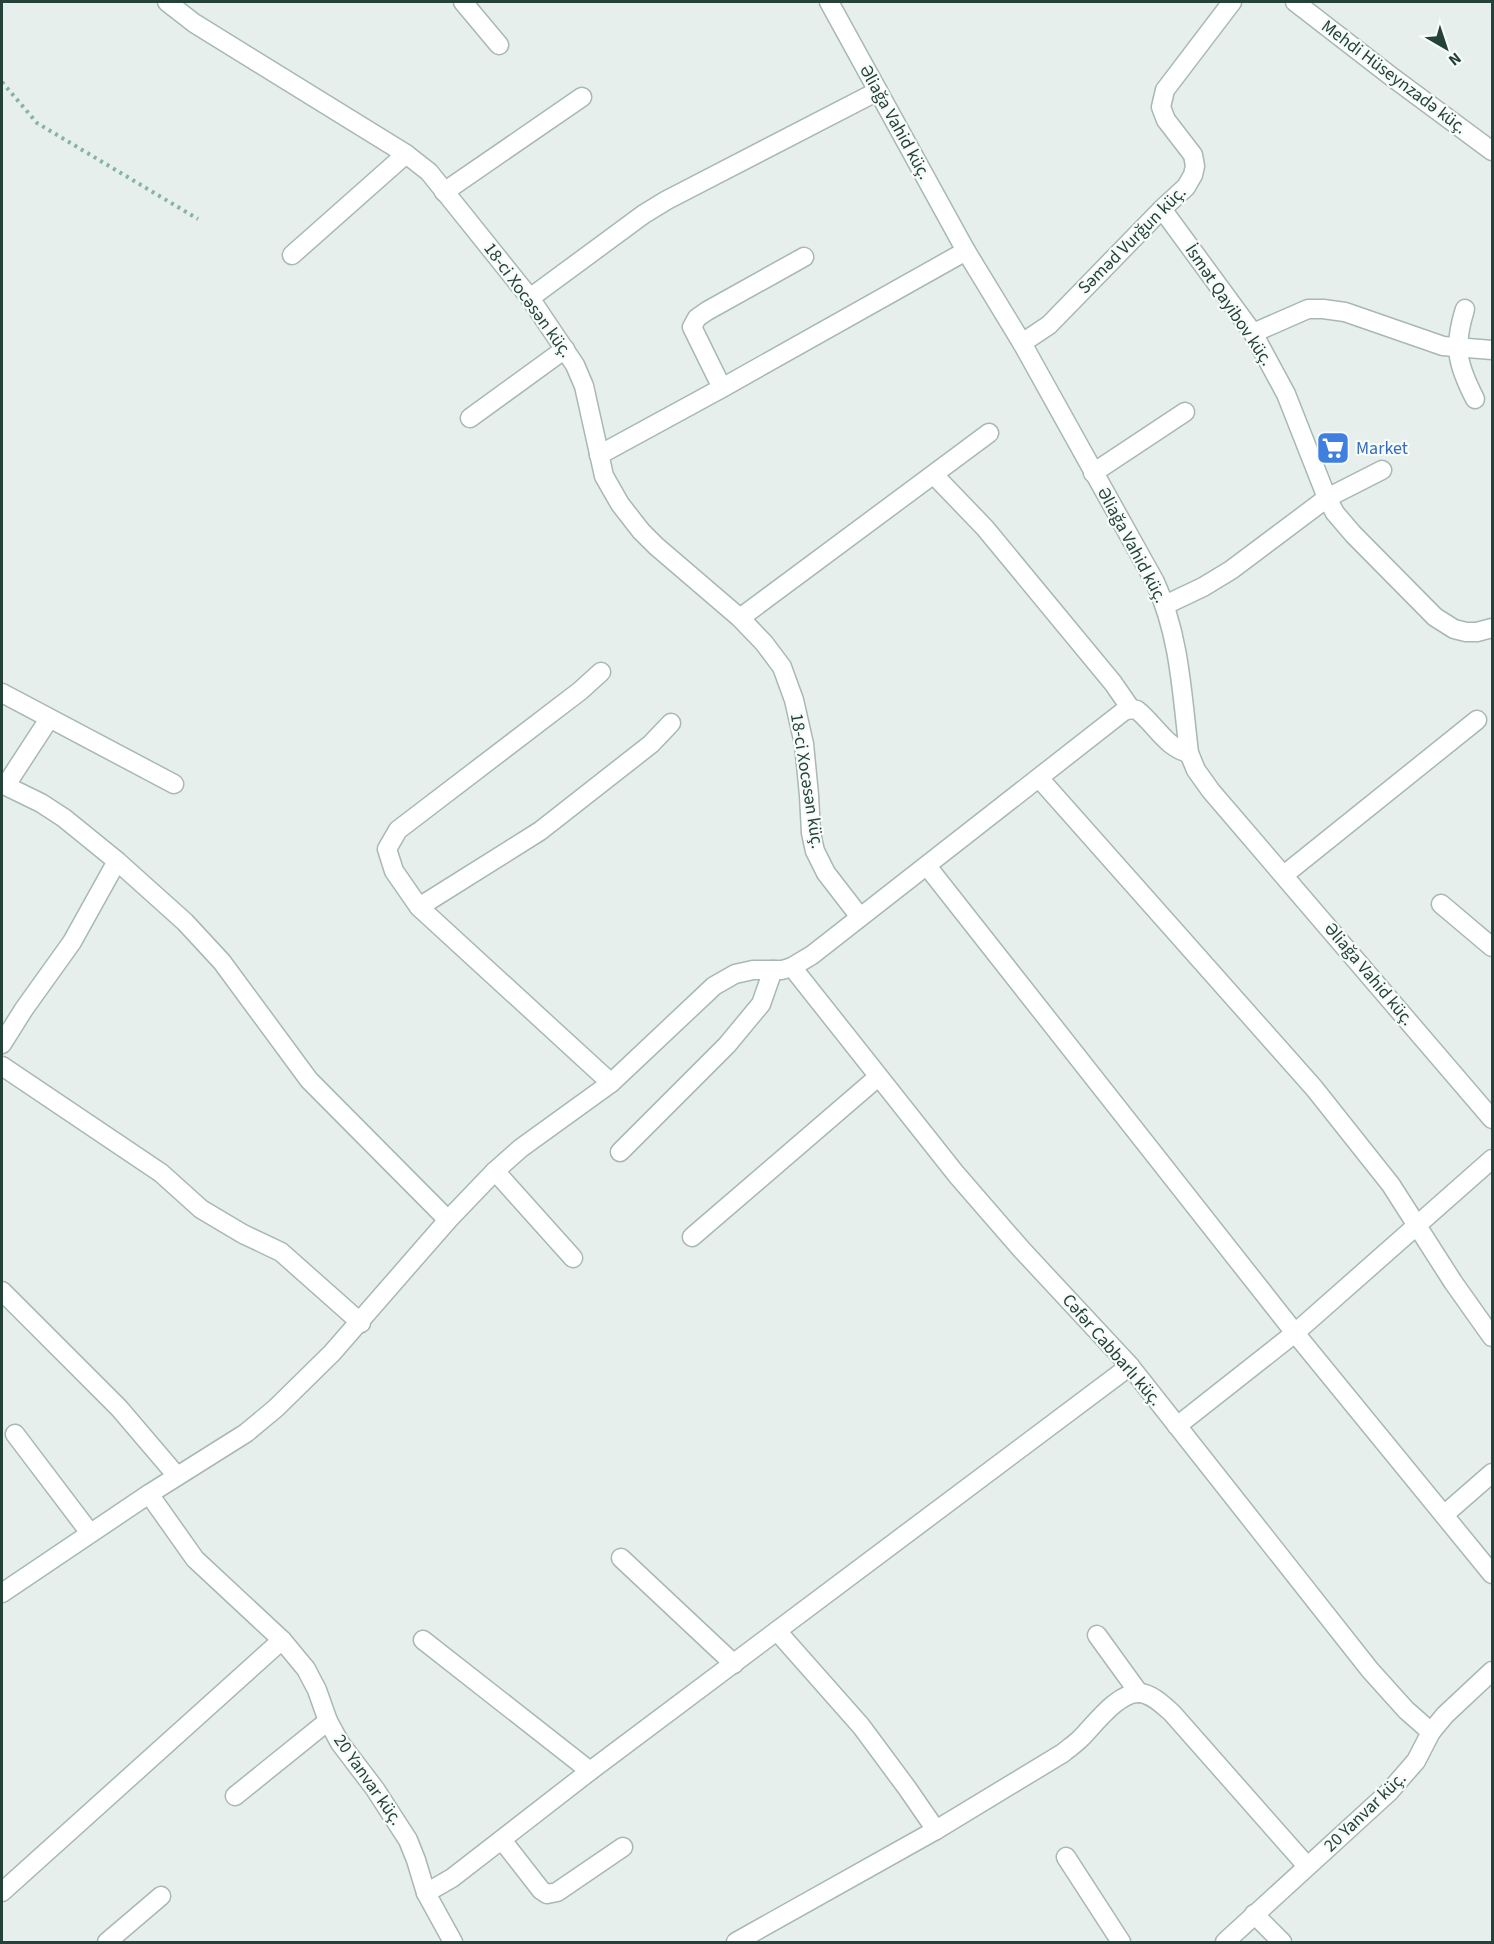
<svg xmlns="http://www.w3.org/2000/svg" width="1494" height="1944" font-family="'Source Sans 3',sans-serif">
  <style>
    .lines { fill: none; stroke-linecap: round; stroke-linejoin: round }
    .minor-casing { stroke: #a8b8b2; stroke-width: 21 }
    .tertiary-casing { stroke: #a8b8b2; stroke-width: 21 }
    .path { stroke: #86b3a5; stroke-width: 4; stroke-dasharray: 3 4.5; stroke-linecap: butt }
    .minor { stroke: #fff; stroke-width: 18 }
    .tertiary { stroke: #fff; stroke-width: 18 }
    .labels { text-anchor: middle; dominant-baseline: central; stroke-width: 4.5; stroke-linejoin: round; paint-order: stroke }
    .street-label { font-size: 18px; fill: #24423a; stroke: #f7fbf9 }
    .shop-label { font-size: 18px; fill: #366cbe; stroke: #f7fbf9; text-anchor: start }
  </style>
  <rect width="100%" height="100%" fill="#e6efeb"/>
  <g class="lines">
    <defs>
      <g id="minor">
        <path d="M167 2 194 23 406 154 429 172 530 298 575 365 584 386 604 476 620 504 641 531 656 546 740 618 764 643 782 667 794 700 804 744 809 795 811 833 815 851 826 873 860 917"/>
        <path d="M463 2 499 45"/>
        <path d="M1295 2 1392 77 1492 151"/>
        <path d="M444 192 582 97"/>
        <path d="M1162 209 1253 333 1286 394 1327 498 1335 513 1353 534 1435 617 1454 629 1466 632H1477L1492 628"/>
        <path d="M292 255 406 154"/>
        <path d="M530 298 644 214 667 200 878 91"/>
        <path d="M1465 309C1453 347 1457 364 1475 399"/>
        <path d="M1253 333 1308 309H1323L1345 312 1443 346 1492 350"/>
        <path d="M1022 343 1049 325 1162 209 1186 187 1193 175 1195 166 1193 155 1166 120 1161 107 1165 90 1232 2"/>
        <path d="M722 388 692 327 697 318 707 311 804 257"/>
        <path d="M470 418 565 349"/>
        <path d="M599 455 722 388 966 251"/>
        <path d="M1093 473 1185 412"/>
        <path d="M935 476 985 528 1113 683 1131 709"/>
        <path d="M1165 605 1203 587 1231 570 1327 498 1382 470"/>
        <path d="M740 618 989 433"/>
        <path d="M601 672 580 691 398 830 387 849 394 871 419 907 611 1083"/>
        <path d="M2 693 174 784"/>
        <path d="M1039 778 1314 1088 1391 1185 1453 1282 1492 1337"/>
        <path d="M2 784 41 803 64 818 117 861 185 922 222 962 309 1080 448 1220"/>
        <path d="M6 785 49 719"/>
        <path d="M927 866 1295 1333 1492 1574"/>
        <path d="M1284 875 1477 720"/>
        <path d="M1441 904 1492 947"/>
        <path d="M419 907 540 831 651 744 671 723"/>
        <path d="M792 967 956 1174 1022 1250 1130 1366 1370 1670 1406 1710 1431 1732"/>
        <path d="M2 1044 24 1009 72 942 117 861"/>
        <path d="M2 1066 161 1173 201 1209 243 1234 281 1252 361 1323"/>
        <path d="M620 1152 727 1045 761 1004 773 970"/>
        <path d="M495 1171 573 1258"/>
        <path d="M692 1237 878 1077"/>
        <path d="M2 1291 119 1408 177 1476"/>
        <path d="M1177 1426 1295 1333 1492 1159"/>
        <path d="M15 1434 90 1533"/>
        <path d="M149 1494 195 1559 282 1640 306 1669 317 1690 328 1721 340 1743 375 1789 408 1840 416 1860 426 1893 453 1942"/>
        <path d="M1445 1514 1492 1473"/>
        <path d="M621 1558 734 1664"/>
        <path d="M2 1593 149 1494 246 1433 276 1408 332 1353 448 1220 495 1171 521 1148 611 1083 714 986 735 974 753 970H782L792 967 812 955 1124 711 1131 709 1137 710C1155 724 1166 748 1189 753"/>
        <path d="M777 1631 861 1726 907 1788 936 1830"/>
        <path d="M1097 1635 1139 1693"/>
        <path d="M423 1640 590 1771"/>
        <path d="M235 1796 328 1721"/>
        <path d="M502 1840 541 1890 547 1894 557 1892 623 1847"/>
        <path d="M1066 1857 1121 1942"/>
        <path d="M2 1892 282 1640"/>
        <path d="M426 1893 452 1878 590 1771 1130 1366"/>
        <path d="M1254 1914 1282 1942"/>
        <path d="M107 1942 161 1896"/>
        <path d="M736 1942 936 1830 1063 1753C1069 1748 1075 1744 1081 1738 1094 1725 1119 1691 1140 1693 1152 1694 1163 1705 1172 1713L1307 1866"/>
        <path d="M1225 1942 1389 1792 1416 1761 1431 1732 1445 1715 1492 1671"/>
      </g>
      <path id="tertiary" d="M829 2 966 251 1022 343 1155 582C1180 636 1182 695 1189 753L1196 770 1211 791 1492 1119"/>
    </defs>
    <use href="#minor" class="minor-casing"/>
    <use href="#tertiary" class="tertiary-casing"/>
    <path class="path" d="M2 82 37 123 198 219"/>
    <use href="#minor" class="minor"/>
    <use href="#tertiary" class="tertiary"/>
  </g>
  <defs>
    <symbol id="supermarket-square" viewBox="-11 -11 22 22"><rect x="-9" y="-9" width="18" height="18" rx="4" fill="#3f7fe0" stroke="#f7fbf9"/><path d="M-6-5.5h2.5l.6 2H6L4.5 2H-2.5L-4.4-4H-6ZM-1.5 3.2a1.3 1.3 0 1 0 .1 0ZM3 3.2a1.3 1.3 0 1 0 .1 0Z" fill="#fff"/></symbol>
  </defs>
  <g fill-rule="evenodd">
    <use href="#supermarket-square" x="1314" y="429" width="38" height="38"/>
  </g>
  <g class="labels">
    <g class="street-label">
      <text transform="translate(1394 77) rotate(37)">Mehdi Hüseynzadə küç.</text>
      <text transform="translate(895 122) rotate(61)">Əliağa Vahid küç.</text>
      <text transform="translate(1132 240) rotate(-45)">Səməd Vurğun küç.</text>
      <text transform="translate(528 300) rotate(54)">18-ci Xocəsən küç.</text>
      <text transform="translate(1229 305) rotate(56)">İsmət Qayibov küç.</text>
      <text transform="translate(1132 545) rotate(62)">Əliağa Vahid küç.</text>
      <text transform="translate(807 781) rotate(81)">18-ci Xocəsən küç.</text>
      <text transform="translate(1369 974) rotate(50)">Əliağa Vahid küç.</text>
      <text transform="translate(1112 1350) rotate(49)">Cəfər Cabbarlı küç.</text>
      <text transform="translate(368 1780) rotate(55)">20 Yanvar küç.</text>
      <text transform="translate(1365 1812) rotate(-44)">20 Yanvar küç.</text>
    </g>
    <g class="shop-label">
      <text x="1356" y="448">Market</text>
    </g>
  </g>
  <rect width="1494" height="1944" fill="none" stroke="#24423a" stroke-width="6"/>
  <g transform="translate(1446 48) rotate(141)" stroke="#f7fbf9" stroke-width="4.5" paint-order="stroke">
  <path d="M0-4.5L10 22L0 15L-10 22Z" fill="#24423a"/>
  <text y="-9" font-size="16" font-weight="bold" text-anchor="middle" fill="#24423a">N</text>
  </g>
</svg>
